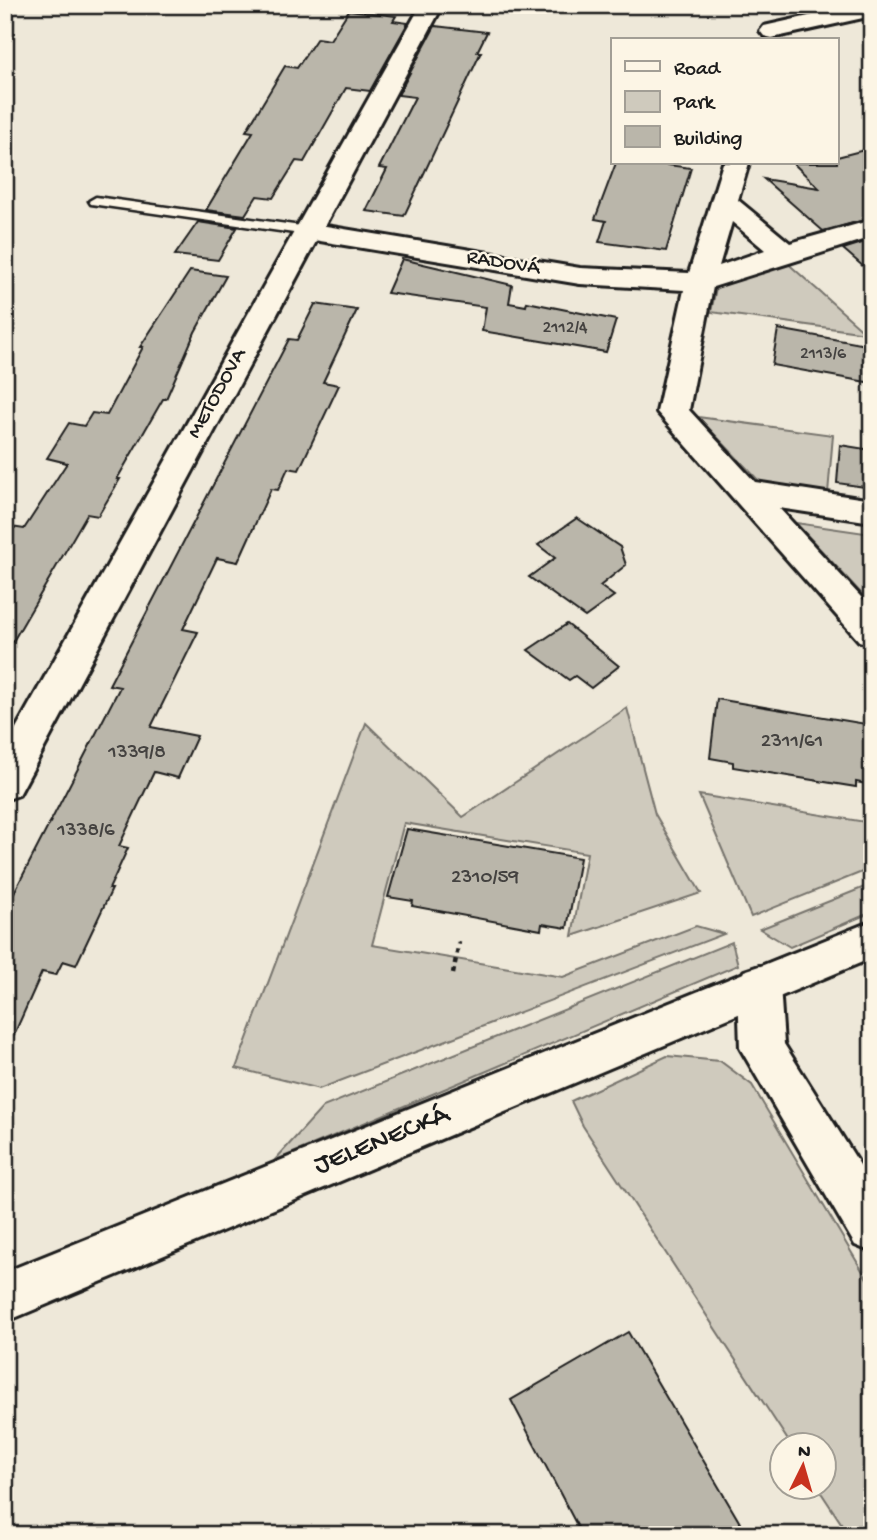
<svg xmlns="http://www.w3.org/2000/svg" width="877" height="1540" font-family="'Gochi Hand',sans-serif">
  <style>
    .green { fill: #cfcabd; stroke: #76736c; stroke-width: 2 }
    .building { fill: #bab6aa; stroke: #1c1c1c; stroke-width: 2 }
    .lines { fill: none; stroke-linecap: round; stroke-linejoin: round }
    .service-casing { stroke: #1c1c1c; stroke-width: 5 }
    .minor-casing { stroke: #1c1c1c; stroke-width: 6 }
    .tertiary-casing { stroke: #1c1c1c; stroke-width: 6 }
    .path { stroke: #1c1c1c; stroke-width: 4.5; stroke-dasharray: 5 5; stroke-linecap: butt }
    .service { fill: #fcf5e5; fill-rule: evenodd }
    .minor { fill: #fcf5e5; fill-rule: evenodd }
    .tertiary { fill: #fcf5e5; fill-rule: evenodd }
    .labels { text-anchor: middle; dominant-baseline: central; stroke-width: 5; stroke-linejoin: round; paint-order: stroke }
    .far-number-label { font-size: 18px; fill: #444240 }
    .far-street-label { font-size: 21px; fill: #1c1c1c; stroke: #fcf5e5 }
    .number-label { font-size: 21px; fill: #444240 }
    .near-street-label { font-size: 28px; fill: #1c1c1c; stroke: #fcf5e5 }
  </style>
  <rect width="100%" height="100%" fill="#eee8d9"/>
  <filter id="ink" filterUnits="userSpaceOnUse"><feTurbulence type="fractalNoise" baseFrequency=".0143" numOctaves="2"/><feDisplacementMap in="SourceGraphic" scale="14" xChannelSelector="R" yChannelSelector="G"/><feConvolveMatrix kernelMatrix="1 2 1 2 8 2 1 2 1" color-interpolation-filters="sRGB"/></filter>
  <g filter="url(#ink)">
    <g class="green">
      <path d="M784 260 866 333 711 312 717 283Z"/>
      <path d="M698 417 833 435 828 493 761 483Z"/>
      <path d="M796 523 872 534V605Z"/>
      <path d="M627 708 655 814 701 893 572 936 587 853 404 823 372 945 563 977 696 926 724 934 319 1089 236 1068 366 723 463 817Z"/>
      <path d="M699 795 872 823V868L751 917Z"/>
      <path d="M872 884V912L790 947 760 929Z"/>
      <path d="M732 942 738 965 274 1161 323 1107Z"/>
      <path d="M667 1056 720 1061 752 1085 872 1287V1535H849L818 1488H824V1446L791 1445 583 1126 571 1101Z"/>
    </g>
    <g class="building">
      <path d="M349 10 396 16 393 21 408 23 370 91 346 88 304 162 296 161 273 198 257 196 245 215 206 210 253 132 246 131 285 66 297 68 317 38 330 40Z"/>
      <path d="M435 26 487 32 477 52H481L404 216 366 211 387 169 379 168 415 97 398 95Z"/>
      <path d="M872 148V218L823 231 764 179 819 188 793 163H837V157Z"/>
      <path d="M616 163H653L691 168 666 251 599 242 606 221 595 219Z"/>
      <path d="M198 222 237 228 218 260 175 255Z"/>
      <path d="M872 240V274L843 249Z"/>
      <path d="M402 259 512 285 509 303 526 306 527 302 616 320 606 352 482 331 486 307 387 293Z"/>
      <path d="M190 271 226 276 195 332 166 399H163L117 479H120L98 516 87 514 5 655V526L24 529 67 463 47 458 69 423 84 426 92 413 107 415 143 347H140Z"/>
      <path d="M315 304 357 310 323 382 339 385 299 470 288 468 278 490 271 489 238 562 217 558 183 629 198 632 151 727 197 736 178 778 154 772 119 846 128 848 109 889H112L76 965 63 961 56 975 42 972 5 1055V910L120 687 109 685 289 339 297 340Z"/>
      <path d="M778 329 872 346V383L772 365Z"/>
      <path d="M840 445 872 450V488L837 483Z"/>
      <path d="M577 518 620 547 626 565 600 586 614 596 585 617 529 577 555 558 538 545Z"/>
      <path d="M567 624 619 666 591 688 575 676 569 680 528 650Z"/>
      <path d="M717 699 872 725V785L856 782V787L733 767V762L710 758Z"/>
      <path d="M407 829 580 858 567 928 542 924 541 930 412 906 413 901 388 897Z"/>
      <path d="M628 1332 747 1535H582L511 1400Z"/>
    </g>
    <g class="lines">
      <defs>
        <path id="service" d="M96 197 308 227 315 231 308 235 91 204 89 201Z"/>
        <g id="minor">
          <path d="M858 5H872V16L772 38 764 36 760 31 764 26Z"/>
          <path d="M723 163H749L738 200 790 243 872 220V237L713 287 689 410 755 482 872 500V522L779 508 872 609V645L859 641 657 412 684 290 580 284 308 239 298 237 294 231 298 225 308 223 580 268 689 273ZM732 222 765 250 719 266Z"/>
          <path d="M759 966 774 971 780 985 784 1044 872 1184V1252L855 1245 740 1048 738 985 744 971Z"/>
        </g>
        <g id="tertiary">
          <path d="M421 5H443L19 795 5 800V748Z"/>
          <path d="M872 921V958L5 1322V1272Z"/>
        </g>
      </defs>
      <use href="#service" class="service-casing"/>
      <use href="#minor" class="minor-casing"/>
      <use href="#tertiary" class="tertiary-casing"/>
      <path class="path" d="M453 974 459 942"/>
      <use href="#service" class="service"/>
      <use href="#minor" class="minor"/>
      <use href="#tertiary" class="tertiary"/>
    </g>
  </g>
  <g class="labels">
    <g class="far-number-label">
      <text x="565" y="328">2112/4</text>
      <text x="823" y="354">2113/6</text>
    </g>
    <g class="far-street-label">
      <text transform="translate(503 264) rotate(9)">RADOVÁ</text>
      <text transform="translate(218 394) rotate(-61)">METODOVA</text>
    </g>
    <g class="number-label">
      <text x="792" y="742">2311/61</text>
      <text x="137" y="753">1339/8</text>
      <text x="86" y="831">1338/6</text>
      <text x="485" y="878">2310/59</text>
    </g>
    <g class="near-street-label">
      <text transform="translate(382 1141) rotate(-22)">JELENECKÁ</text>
    </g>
  </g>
  <rect width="877" height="1540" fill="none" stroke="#fcf5e5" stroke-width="28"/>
  <rect x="14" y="14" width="849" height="1512" fill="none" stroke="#1c1c1c" stroke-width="2.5" filter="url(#ink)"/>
  <rect x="611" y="38" width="228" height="126" fill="#fcf5e5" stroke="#a29e95" stroke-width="2"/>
  <rect x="625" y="61" width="35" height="10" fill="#fcf5e5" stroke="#a29e95" stroke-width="2"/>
  <text x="674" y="74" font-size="21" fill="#1c1c1c">Road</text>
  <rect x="625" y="91" width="35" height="21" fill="#cfcabd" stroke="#a29e95" stroke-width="2"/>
  <text x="674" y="108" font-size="21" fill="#1c1c1c">Park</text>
  <rect x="625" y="126" width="35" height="21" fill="#bab6aa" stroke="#a29e95" stroke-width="2"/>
  <text x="674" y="144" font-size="21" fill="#1c1c1c">Building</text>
  <g transform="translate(803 1466) rotate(5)"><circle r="33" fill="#fcf5e5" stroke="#a29e95" stroke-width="2"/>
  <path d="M0-5L12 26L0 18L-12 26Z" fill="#c8321e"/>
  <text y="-10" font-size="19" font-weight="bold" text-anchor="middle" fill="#1c1c1c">N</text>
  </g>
</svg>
